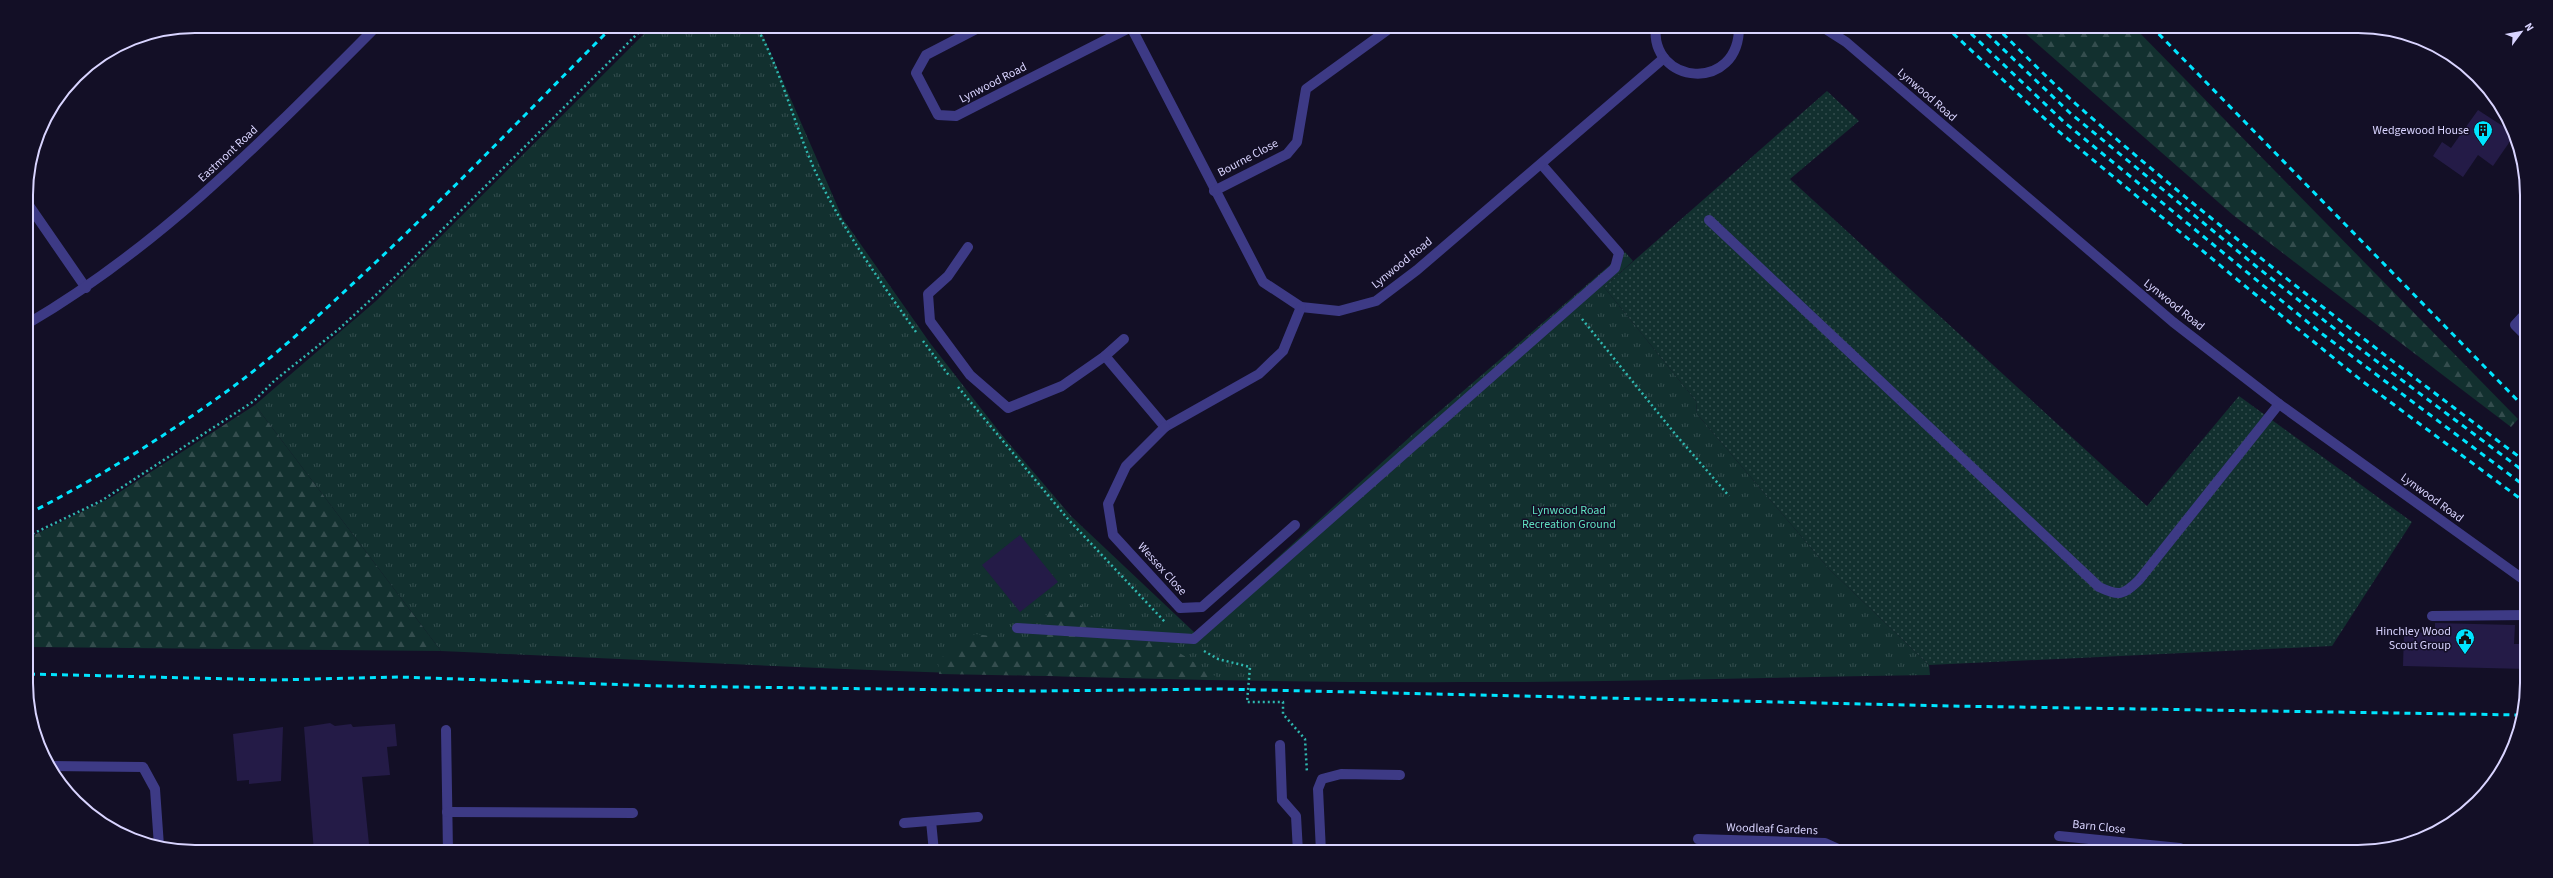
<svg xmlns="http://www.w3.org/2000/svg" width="2553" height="878" font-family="'Source Sans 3',sans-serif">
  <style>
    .grass { fill: url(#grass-tufts) }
    .forest { fill: url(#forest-firs) }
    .garden { fill: url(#garden-dots) }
    .building { fill: #241b47 }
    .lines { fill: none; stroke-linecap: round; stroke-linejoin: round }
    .path { stroke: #2fb8b0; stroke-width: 2.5; stroke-dasharray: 2 3; stroke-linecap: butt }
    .lane { stroke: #3d3a85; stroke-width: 10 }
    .street { stroke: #3d3a85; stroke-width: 10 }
    .rail { stroke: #00e5ff; stroke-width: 3; stroke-dasharray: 6 5; stroke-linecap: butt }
    .labels { text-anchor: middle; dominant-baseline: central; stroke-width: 3; stroke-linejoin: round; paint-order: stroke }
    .street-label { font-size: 12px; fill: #d9d4ff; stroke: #130f26 }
    .poi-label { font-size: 12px; fill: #d9d4ff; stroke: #130f26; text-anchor: end }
    .park-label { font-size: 12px; fill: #5fe0c0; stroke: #130f26 }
    .rim { fill: none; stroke: #d9d4ff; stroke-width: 2 }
  </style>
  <defs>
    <pattern id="grass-tufts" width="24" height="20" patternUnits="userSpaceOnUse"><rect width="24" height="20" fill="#12302f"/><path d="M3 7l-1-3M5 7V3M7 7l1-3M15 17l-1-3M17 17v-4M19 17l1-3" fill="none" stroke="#344d4e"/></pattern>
    <pattern id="forest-firs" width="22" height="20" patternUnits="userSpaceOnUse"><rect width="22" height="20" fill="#12302f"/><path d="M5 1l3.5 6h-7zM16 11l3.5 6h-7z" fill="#344d4e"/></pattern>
    <pattern id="garden-dots" width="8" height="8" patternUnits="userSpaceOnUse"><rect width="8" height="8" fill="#12302f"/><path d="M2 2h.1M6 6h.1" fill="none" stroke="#344d4e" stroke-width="1.8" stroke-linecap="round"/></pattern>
  </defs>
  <rect width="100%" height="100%" fill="#130f26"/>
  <path class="grass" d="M652 26H759L843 219 930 343 1001 434 1071 516 1195 633 1412 435 1625 252 1633 261 1604 287 1696 401 1697 414 1829 569 1929 665 1930 675C1782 677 1635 682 1488 682 1139 684 790 667 441 651L255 405 376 301Z"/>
  <g class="forest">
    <path d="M2017 26H2133L2518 419 2511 427 2233 215Z"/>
    <path d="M255 405 441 651 29 647 28 538 112 497Z"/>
    <path d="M1064 589 1116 639 1161 641 1220 679 939 674 938 660 975 634 1029 641Z"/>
  </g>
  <path class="garden" d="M1827 91 1859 121 1790 179 2147 506 2239 396 2412 522 2332 646 1929 665 1829 569 1697 414 1696 401 1604 287Z"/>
  <g class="building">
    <path d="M2478 110 2515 134 2493 166 2478 155 2463 177 2433 156 2442 142 2451 148Z"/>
    <path d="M1020 535 1058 582 1020 612 982 565Z"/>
    <path d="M2435 623 2515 625 2514 644H2527V669L2403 666 2404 632 2435 633Z"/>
    <path d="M330 723 335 726 351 724 353 727 395 724 397 746 387 747 390 775 362 777 369 844H365L366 852H314L304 727Z"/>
    <path d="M283 727 281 781 249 784V780L237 781 233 734Z"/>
  </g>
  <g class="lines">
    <g class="path">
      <path d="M756 26C782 72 794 125 816 173 843 230 880 281 916 332"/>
      <path d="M1582 319 1676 435 1729 496"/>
      <path d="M923 341 950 377"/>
      <path d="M958 387 1067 518 1165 622"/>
      <path d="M28 536 101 501 254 401 274 381 339 329 392 280 645 26"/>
      <path d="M1204 651 1218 659 1250 667 1247 702H1283V714L1305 739 1307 773"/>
    </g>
    <g class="lane">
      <path d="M1709 220 2099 587C2119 596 2123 596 2139 580L2279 404"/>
      <path d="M2432 616 2527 615"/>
      <path d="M1017 628 1194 639 1615 268 1619 253 1542 165"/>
      <path d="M446 730 448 852"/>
      <path d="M49 766 143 767 155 789 159 846"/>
      <path d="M447 812 633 813"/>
    </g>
    <g class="street">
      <path d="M982 26 926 55 916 73 938 115 956 116 1133 26"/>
      <path d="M1656 26C1649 85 1740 94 1739 26"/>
      <path d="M1821 26 1846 42 2173 322 2279 404 2527 582"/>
      <path d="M1131 27 1263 282 1301 307 1339 311 1376 301 1417 270 1664 58"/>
      <path d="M1214 191 1287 154 1297 142 1306 89 1393 26"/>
      <path d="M26 201 86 288"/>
      <path d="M968 247 948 276 928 294 930 321 970 375 1008 408 1062 386 1105 356 1165 427 1259 374 1283 351 1301 307"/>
      <path d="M2526 313 2515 325 2526 336"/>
      <path d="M27 324C161 246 268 135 377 26"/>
      <path d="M1105 356 1124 339"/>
      <path d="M1165 427 1126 466 1108 504 1113 535 1180 608 1202 607 1295 525"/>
      <path d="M1280 745 1282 800 1296 816 1298 852"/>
      <path d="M931 821 934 852"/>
      <path d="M904 823 978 817"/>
      <path d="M2059 836 2180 848"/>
      <path d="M1698 839 1825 843 1845 852"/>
      <path d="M1321 852 1318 789 1322 779 1341 774 1400 775"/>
    </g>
    <g class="rail">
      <path d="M1945 26 2057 130 2245 286 2362 381 2526 503"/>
      <path d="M1963 26 2064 122 2321 333 2526 487"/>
      <path d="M1979 26 2070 113 2257 267 2355 345 2526 473"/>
      <path d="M1995 26C2022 52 2049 80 2077 105 2221 231 2373 347 2526 462"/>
      <path d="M2151 26 2526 409"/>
      <path d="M28 514C100 477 169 434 234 386 284 349 330 305 376 262 457 186 534 105 613 26"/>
      <path d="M29 674 274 680 399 677 661 686 1039 691 1221 689 1949 706 2522 715"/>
    </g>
  </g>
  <defs>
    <symbol id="building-pin" viewBox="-11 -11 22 30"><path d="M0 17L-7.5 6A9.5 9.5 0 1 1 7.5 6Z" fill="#00e5ff" stroke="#130f26"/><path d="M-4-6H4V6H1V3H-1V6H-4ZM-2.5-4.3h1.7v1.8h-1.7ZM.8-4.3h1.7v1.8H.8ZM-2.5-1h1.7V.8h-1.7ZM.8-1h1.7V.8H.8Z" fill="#111"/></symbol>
    <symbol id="civic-pin" viewBox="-11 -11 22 30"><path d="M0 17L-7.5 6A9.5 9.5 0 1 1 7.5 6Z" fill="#00e5ff" stroke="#130f26"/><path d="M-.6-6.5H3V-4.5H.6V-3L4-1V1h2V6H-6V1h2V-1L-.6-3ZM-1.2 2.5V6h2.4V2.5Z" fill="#111"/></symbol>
  </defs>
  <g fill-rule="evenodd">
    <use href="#building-pin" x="2472" y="119" width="22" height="30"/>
    <use href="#civic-pin" x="2454" y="627" width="22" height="30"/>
  </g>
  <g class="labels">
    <g class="street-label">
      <text transform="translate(993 83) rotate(-27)">Lynwood Road</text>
      <text transform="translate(1927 95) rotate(41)">Lynwood Road</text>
      <text transform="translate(228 154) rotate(-43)">Eastmont Road</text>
      <text transform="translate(1248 158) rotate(-28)">Bourne Close</text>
      <text transform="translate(1402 263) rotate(-39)">Lynwood Road</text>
      <text transform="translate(2174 305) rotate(39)">Lynwood Road</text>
      <text transform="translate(2432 498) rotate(36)">Lynwood Road</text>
      <text transform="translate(1162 569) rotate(48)">Wessex Close</text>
      <text transform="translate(2099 827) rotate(6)">Barn Close</text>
      <text transform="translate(1772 829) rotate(2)">Woodleaf Gardens</text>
    </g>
    <g class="poi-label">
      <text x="2469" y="130">Wedgewood House</text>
      <text x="2451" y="631">Hinchley Wood<tspan x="2451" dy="14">Scout Group</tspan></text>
    </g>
    <g class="park-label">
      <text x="1569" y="510">Lynwood Road<tspan x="1569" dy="14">Recreation Ground</tspan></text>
    </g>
  </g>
  <path d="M0 0H2553V878H0ZM195 33H2358A162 162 0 0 1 2520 195V683A162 162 0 0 1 2358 845H195A162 162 0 0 1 33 683V195A162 162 0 0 1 195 33Z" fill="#130f26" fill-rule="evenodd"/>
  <path class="rim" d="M195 33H2358A162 162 0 0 1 2520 195V683A162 162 0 0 1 2358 845H195A162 162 0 0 1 33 683V195A162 162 0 0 1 195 33Z"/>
  <g transform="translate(2521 32) rotate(58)" stroke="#130f26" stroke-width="3" paint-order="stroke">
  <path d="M0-3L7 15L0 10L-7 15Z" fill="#d9d4ff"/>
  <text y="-6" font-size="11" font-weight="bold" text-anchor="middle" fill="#d9d4ff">N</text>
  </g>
</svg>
